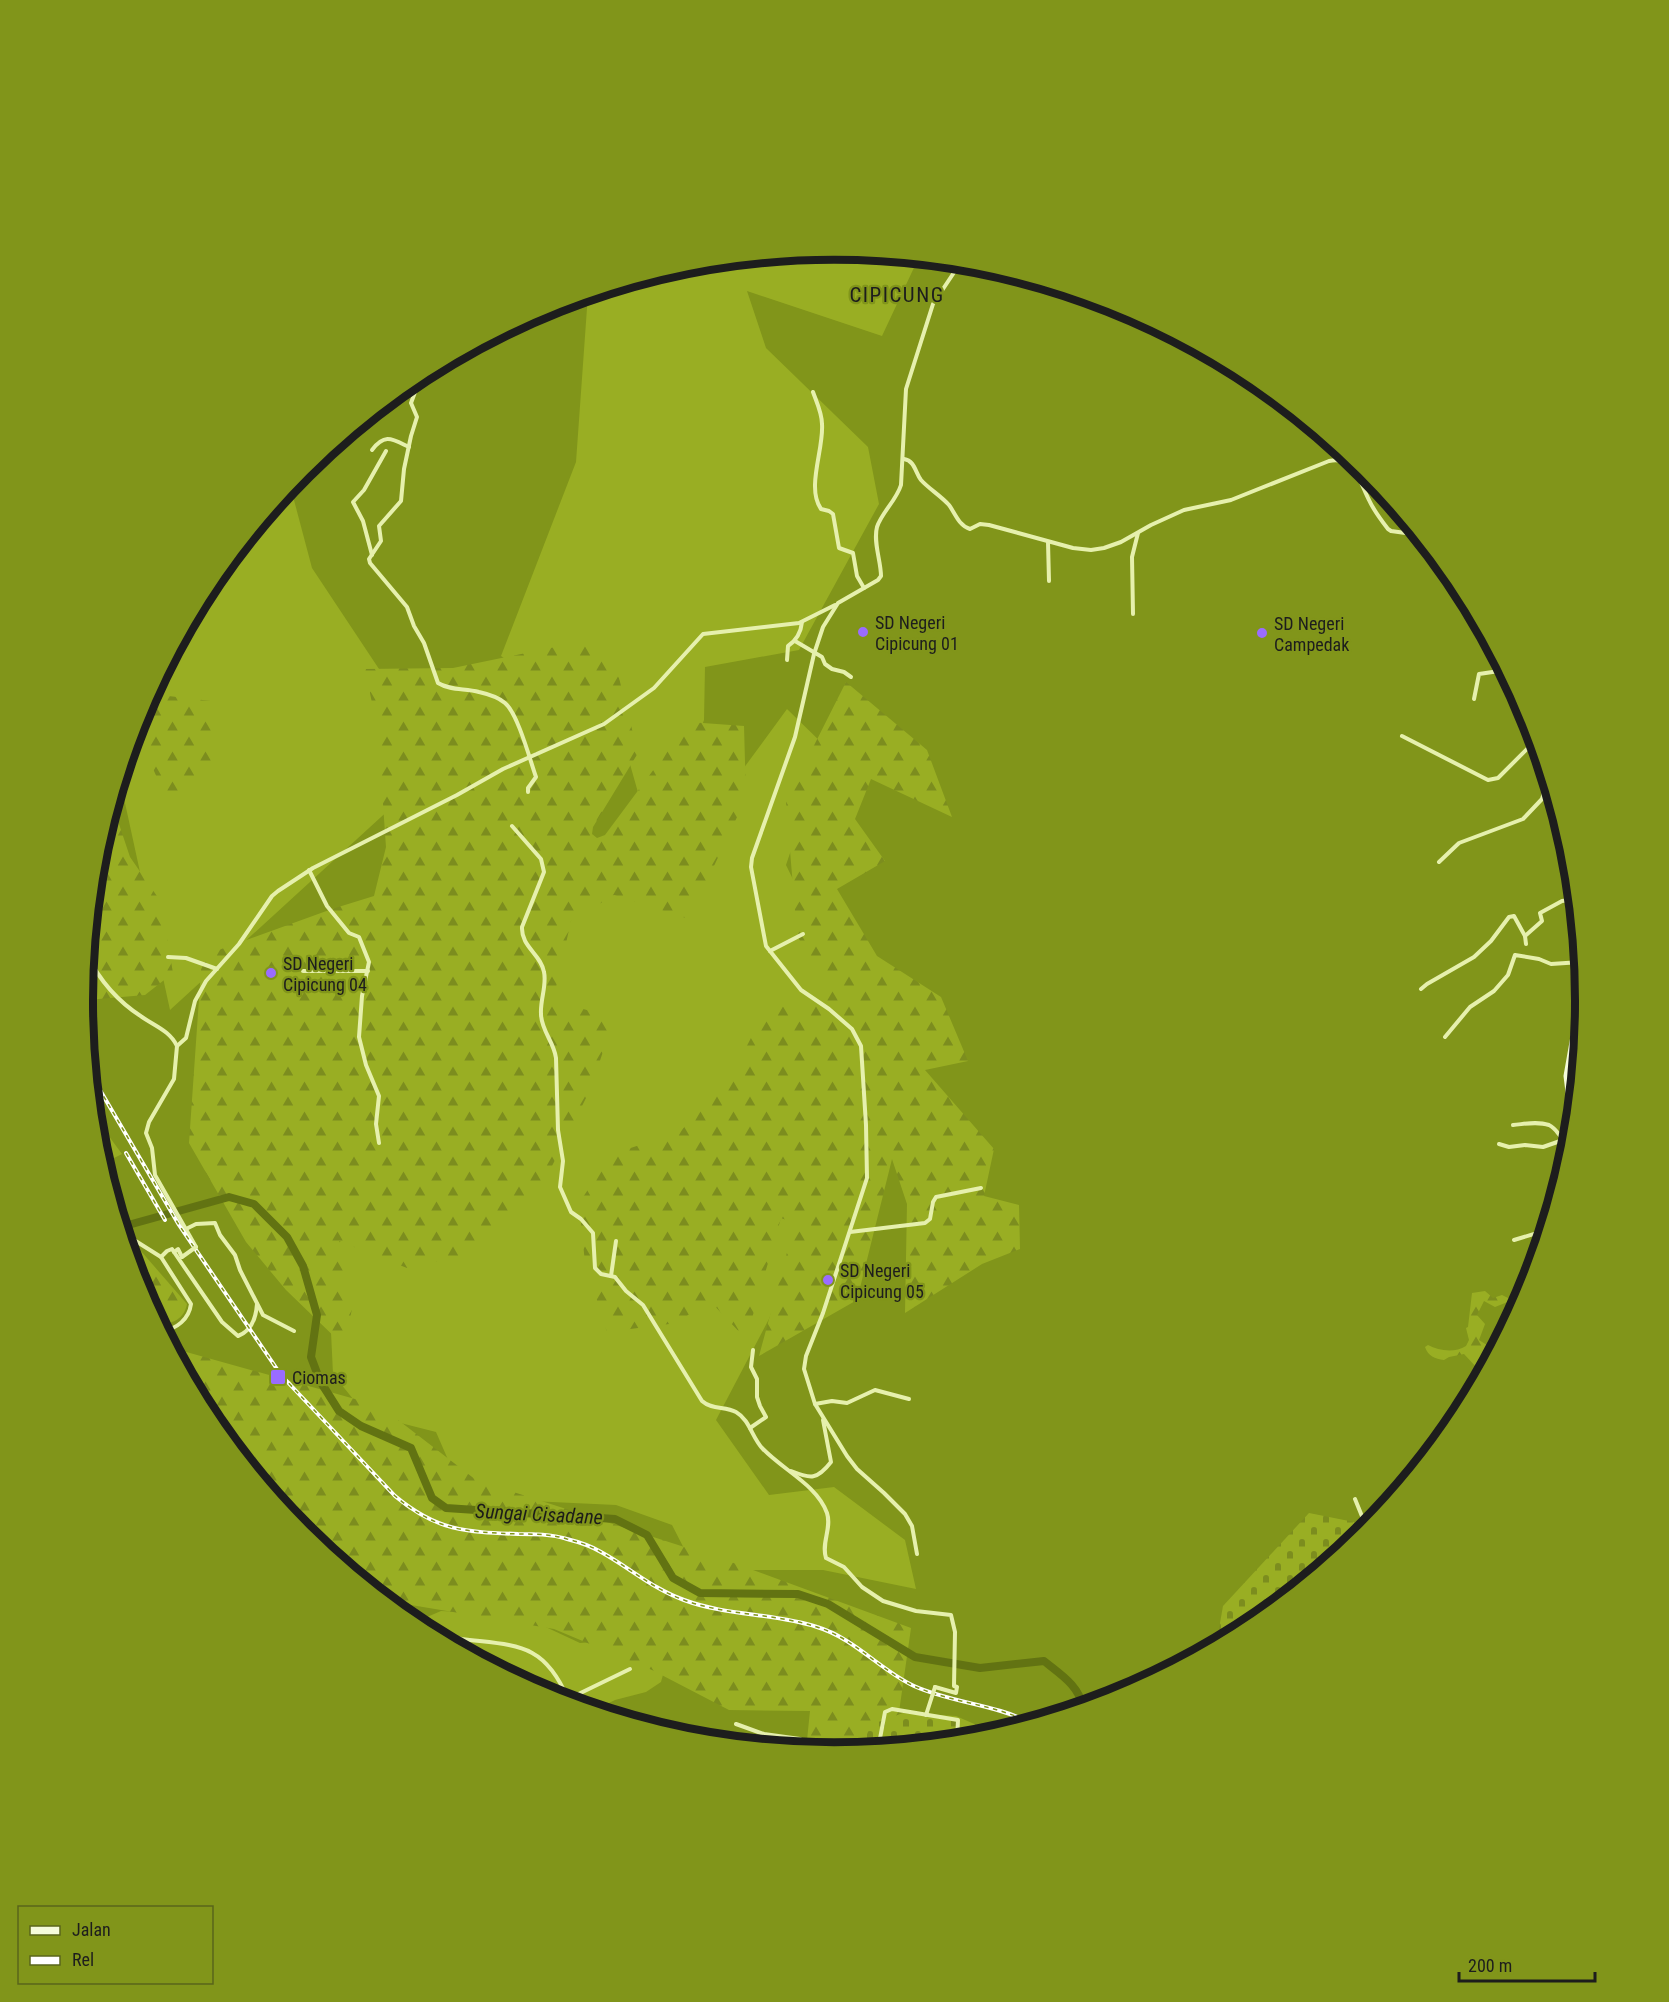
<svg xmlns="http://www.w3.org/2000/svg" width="1669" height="2002" font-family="'Roboto Condensed',sans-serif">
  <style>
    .grass { fill: #99ae23 }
    .forest { fill: url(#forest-firs) }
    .cemetery { fill: url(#cemetery-stones) }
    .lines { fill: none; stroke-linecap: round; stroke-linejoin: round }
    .river { stroke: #627312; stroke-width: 8 }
    .minor { stroke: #e6f0ad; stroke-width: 4 }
    .secondary { stroke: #f5fbdb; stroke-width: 5 }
    .rail-casing { stroke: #fff; stroke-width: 4 }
    .rail { stroke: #81951a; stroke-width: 1.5; stroke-dasharray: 4.5; stroke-linecap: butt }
    .minor-bridge { stroke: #e6f0ad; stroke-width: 4 }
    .poi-dot { fill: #9a6cff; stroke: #81951a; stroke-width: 2 }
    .labels { text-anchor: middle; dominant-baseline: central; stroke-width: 4.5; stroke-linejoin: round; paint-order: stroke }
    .poi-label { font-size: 18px; fill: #1d1d1d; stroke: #81951a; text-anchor: start }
    .water-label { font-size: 20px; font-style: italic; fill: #1c1c19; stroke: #81951a }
    .quarter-label { font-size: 21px; letter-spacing: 1.5px; fill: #1d1d1d; stroke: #81951a }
    .rim { fill: none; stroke: #1d1d1d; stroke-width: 8 }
  </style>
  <defs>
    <pattern id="forest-firs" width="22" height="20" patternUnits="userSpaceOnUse" patternTransform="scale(1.5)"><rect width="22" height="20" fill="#99ae23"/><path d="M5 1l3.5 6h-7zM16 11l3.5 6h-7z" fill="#7c8d1e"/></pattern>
    <pattern id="cemetery-stones" width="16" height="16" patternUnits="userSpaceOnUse" patternTransform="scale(1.5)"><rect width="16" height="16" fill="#99ae23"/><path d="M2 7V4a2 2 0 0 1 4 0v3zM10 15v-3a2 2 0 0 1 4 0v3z" fill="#7c8d1e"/></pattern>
  </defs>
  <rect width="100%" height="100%" fill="#81951a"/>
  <g class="grass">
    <path d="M835 249 919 257 882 336 747 291 766 348 868 447 879 504 799 650 705 667 704 720 656 856 624 743 501 656 576 462 588 294 688 263Z"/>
    <path d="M290 485 312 568 381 672 404 796 170 1010 120 780 140 713 209 583Z"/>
    <path d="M787 709 826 747 786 865 839 973 777 1205 807 1216 769 1319 716 1420 769 1495 834 1487 905 1540 916 1589 823 1570H695L672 1525 616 1505 509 1500 456 1478 436 1432 365 1414 333 1374 327 1248 359 1233 534 990 589 887 735 780Z"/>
    <path d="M441 1611 505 1614 535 1622 580 1643 609 1641 664 1671 661 1682 646 1692 615 1700 595 1710 546 1696 413 1623Z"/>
  </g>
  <g class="forest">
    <path d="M579 642 617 670 638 753 593 827 592 834 597 838 605 835 689 722 744 726 746 798 689 919 614 895 571 921 553 1001 602 1014 609 1034 590 1090 541 1188 473 1254 407 1268 339 1241 352 1309 344 1346 286 1290 246 1242 189 1143 202 956 332 909 374 896 386 847 378 732 365 669 453 668Z"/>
    <path d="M173 651 174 654 160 695 211 701 212 765 171 809 146 753H128L140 713Z"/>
    <path d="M846 682 927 750 952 817 871 779 855 819 885 861 837 889 877 956 941 997 968 1061 925 1070 994 1149 984 1196 1019 1205 1020 1249 982 1264 905 1313 907 1204 892 1159 857 1300 759 1356 795 1223 781 1218 746 1339 709 1300 677 1323 607 1332 585 1263 579 1203 612 1154 680 1132 736 1067 770 1001 806 1017 827 983 797 936 786 801Z"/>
    <path d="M112 803 130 857 161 902 173 973 145 995 87 1000 83 993 97 854Z"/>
    <path d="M94 1116 122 1154 102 1164 97 1147Z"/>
    <path d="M127 1247 140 1250 187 1304C184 1319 173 1324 158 1324L140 1288Z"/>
    <path d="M1485 1291 1493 1298 1502 1295 1510 1299V1301L1495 1307 1484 1301 1477 1315 1485 1324 1479 1340 1496 1351 1487 1368 1476 1379 1473 1374 1478 1369 1464 1354 1449 1357 1444 1360C1435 1359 1428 1356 1425 1347L1428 1345C1439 1351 1455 1353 1466 1346L1469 1340 1466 1328 1468 1327 1472 1293Z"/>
    <path d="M172 1348 380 1406 476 1480 731 1562 911 1628 894 1747 834 1753 806 1750 810 1711 729 1710 652 1670 554 1629 411 1605 368 1586 303 1532 209 1418Z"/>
  </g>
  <g class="cemetery">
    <path d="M1309 1513 1354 1522 1361 1537 1252 1626 1216 1646 1223 1606Z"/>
    <path d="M903 1713 956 1716 997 1734 981 1739 862 1750 870 1725Z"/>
  </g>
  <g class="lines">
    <path class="river" d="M121 1227 229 1197 254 1204 287 1237 303 1266 317 1315 311 1357 320 1381 339 1411 361 1426 411 1448 432 1498 446 1508 615 1519 647 1535 673 1578 700 1593 798 1594 828 1604 915 1657 980 1668 1044 1661C1060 1674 1080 1686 1083 1708"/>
    <g class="minor">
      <path d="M422 373 411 403 417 417 411 436 404 469 401 501 379 526 381 541 369 559 370 563 407 607 414 626 424 643 438 683C451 691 465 688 479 692 488 694 498 697 505 703 518 714 530 760 536 777L528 788V792"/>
      <path d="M813 392C817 403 822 413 822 424 824 449 806 488 821 509L829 511 833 514 839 548 853 553 857 576 864 588"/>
      <path d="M372 450C385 433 392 439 409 447"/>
      <path d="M904 459C915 461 915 472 921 480 928 488 941 496 949 505 955 513 959 526 970 529L980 524 989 525 1073 548 1091 550 1104 548 1121 542 1151 525 1184 510 1231 500 1329 461C1355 455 1360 483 1369 500 1374 511 1381 520 1388 529L1391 531 1420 535"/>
      <path d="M1349 464 1352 457"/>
      <path d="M1048 542 1049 581"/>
      <path d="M372 555 363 521 353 502 364 490 386 451"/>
      <path d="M1133 614 1132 557 1138 533"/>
      <path d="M795 641 822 657 825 664 832 669 844 672 851 677"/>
      <path d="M787 660 788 646C797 640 801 632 802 622"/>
      <path d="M1474 699 1479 674 1506 670"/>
      <path d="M1402 736 1488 780 1498 778 1537 739"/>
      <path d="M512 826 541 859 544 872 522 927C521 947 541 954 544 972 547 985 540 1000 541 1014 541 1030 554 1042 556 1058L558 1130 563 1161 560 1187 571 1212 581 1219 593 1233 595 1268 601 1274 615 1277 626 1291 643 1305 702 1401C712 1410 725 1406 736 1412 750 1420 752 1438 763 1449 783 1470 817 1485 827 1513 832 1528 821 1543 826 1558L844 1567 862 1587 883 1601 916 1611 951 1615 955 1632 954 1686 957 1687 956 1693 935 1687"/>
      <path d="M1439 862 1459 843 1523 819 1542 799 1549 778"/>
      <path d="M309 870 327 906 349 933 359 937 369 962 362 996 359 1037 366 1065 379 1096 376 1124 379 1143"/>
      <path d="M1526 944 1525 936 1542 921 1540 913 1562 901 1577 899"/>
      <path d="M770 951 803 934"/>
      <path d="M87 955C100 981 117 1001 142 1017 155 1026 170 1031 177 1046L174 1079 149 1122 146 1133 152 1148 155 1175 196 1247"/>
      <path d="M168 957 186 958 217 969"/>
      <path d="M303 971H368"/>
      <path d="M1421 989 1427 984 1474 957 1491 941 1509 917 1514 916 1525 936"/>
      <path d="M1445 1037 1470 1007 1494 991 1508 975 1515 955 1539 959 1551 964 1581 962"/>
      <path d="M177 1046 186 1038 195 1001 206 981 239 944 272 896 278 891 313 868 457 795 503 769 604 724 654 688 703 634 799 623 835 605"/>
      <path d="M1513 1125C1525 1124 1537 1121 1549 1125 1560 1130 1559 1143 1573 1141"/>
      <path d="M1499 1144 1509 1147 1525 1145 1543 1147 1563 1140"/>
      <path d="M186 1229 196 1224 215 1223 220 1235 235 1255 240 1270 263 1315 294 1331"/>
      <path d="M850 1232 925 1223 930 1219 933 1202 936 1197 981 1188"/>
      <path d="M1514 1240 1547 1230"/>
      <path d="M125 1241 134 1240 161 1257 191 1304C189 1319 177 1329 162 1331"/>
      <path d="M174 1252 178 1249 182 1257"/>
      <path d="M161 1257 167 1251 172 1249 174 1252 222 1322 238 1336C252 1331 256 1318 257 1304"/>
      <path d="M611 1276 616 1241"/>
      <path d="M815 1404 832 1401 847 1403 875 1390 909 1399"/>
      <path d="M1464 1411 1466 1408"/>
      <path d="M750 1428 766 1417 760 1406 757 1397V1379L751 1367 753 1350"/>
      <path d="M791 1471C811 1479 817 1480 831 1462L823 1420"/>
      <path d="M1355 1499 1368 1531"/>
      <path d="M917 1554 912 1526 905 1514 884 1493 857 1469 847 1456 815 1404 804 1369 806 1356 823 1313 867 1178 866 1125 861 1046 852 1029 829 1009 801 990 766 946 751 867 752 858 795 737 814 654 823 627 838 603 878 580 881 576C881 561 873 542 877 527 882 512 896 501 901 485L906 389 933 304 961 262"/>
      <path d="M427 1630C438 1637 449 1637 462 1639 517 1646 544 1642 568 1699"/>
      <path d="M564 1701 630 1669"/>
      <path d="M736 1724 764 1734 800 1739"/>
      <path d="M782 1748 785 1738"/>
      <path d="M878 1749 885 1712 892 1709 958 1720 957 1741"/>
    </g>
    <path class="secondary" d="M1575 1114 1568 1092 1566 1076 1581 991V949"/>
    <defs>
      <g id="rail">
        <path d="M90 1073 179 1225 281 1375 395 1496C437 1531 465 1532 518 1534 534 1534 551 1534 567 1539 579 1542 591 1546 601 1552 630 1568 653 1589 684 1600 727 1616 774 1613 817 1627 854 1638 880 1670 914 1686 952 1703 994 1704 1031 1723"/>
        <path d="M126 1153 165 1220"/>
      </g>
    </defs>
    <use href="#rail" class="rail-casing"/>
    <use href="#rail" class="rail"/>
    <g class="minor-bridge">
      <path d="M182 1257 196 1247"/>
      <path d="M926 1715 935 1687"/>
    </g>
  </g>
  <g class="poi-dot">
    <circle cx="863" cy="632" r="6"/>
    <circle cx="1262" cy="633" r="6"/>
    <circle cx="271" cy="973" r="6"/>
    <circle cx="828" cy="1280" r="6"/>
    <rect x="270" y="1369" width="16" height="16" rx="3"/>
  </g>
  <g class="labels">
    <g class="poi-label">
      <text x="875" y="622">SD Negeri<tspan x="875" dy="21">Cipicung 01</tspan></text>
      <text x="1274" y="623">SD Negeri<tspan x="1274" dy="21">Campedak</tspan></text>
      <text x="283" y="963">SD Negeri<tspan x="283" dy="21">Cipicung 04</tspan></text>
      <text x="840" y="1270">SD Negeri<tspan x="840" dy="21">Cipicung 05</tspan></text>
      <text x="292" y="1377">Ciomas</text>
    </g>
    <g class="water-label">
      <text transform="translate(539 1514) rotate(3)">Sungai Cisadane</text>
    </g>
    <g class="quarter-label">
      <text x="897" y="295">CIPICUNG</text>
    </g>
  </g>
  <path d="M0 0H1669V2002H0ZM93 1001a741 741 0 1 1 1482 0a741 741 0 1 1-1482 0Z" fill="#81951a" fill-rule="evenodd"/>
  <path class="rim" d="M93 1001a741 741 0 1 1 1482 0a741 741 0 1 1-1482 0Z"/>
  <rect x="18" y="1906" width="195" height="78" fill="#81951a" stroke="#59651b" stroke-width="1.5"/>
  <rect x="30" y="1926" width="30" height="9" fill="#f5fbdb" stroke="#59651b" stroke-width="1.5"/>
  <text x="72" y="1936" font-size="18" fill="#1d1d1d">Jalan</text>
  <rect x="30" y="1956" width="30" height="9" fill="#ffffff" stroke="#59651b" stroke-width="1.5"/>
  <text x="72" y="1966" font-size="18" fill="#1d1d1d">Rel</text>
  <path d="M1459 1972v9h136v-9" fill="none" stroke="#1d1d1d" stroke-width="3"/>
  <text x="1468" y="1972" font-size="18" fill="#1d1d1d" stroke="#81951a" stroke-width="4.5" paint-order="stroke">200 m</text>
</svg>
